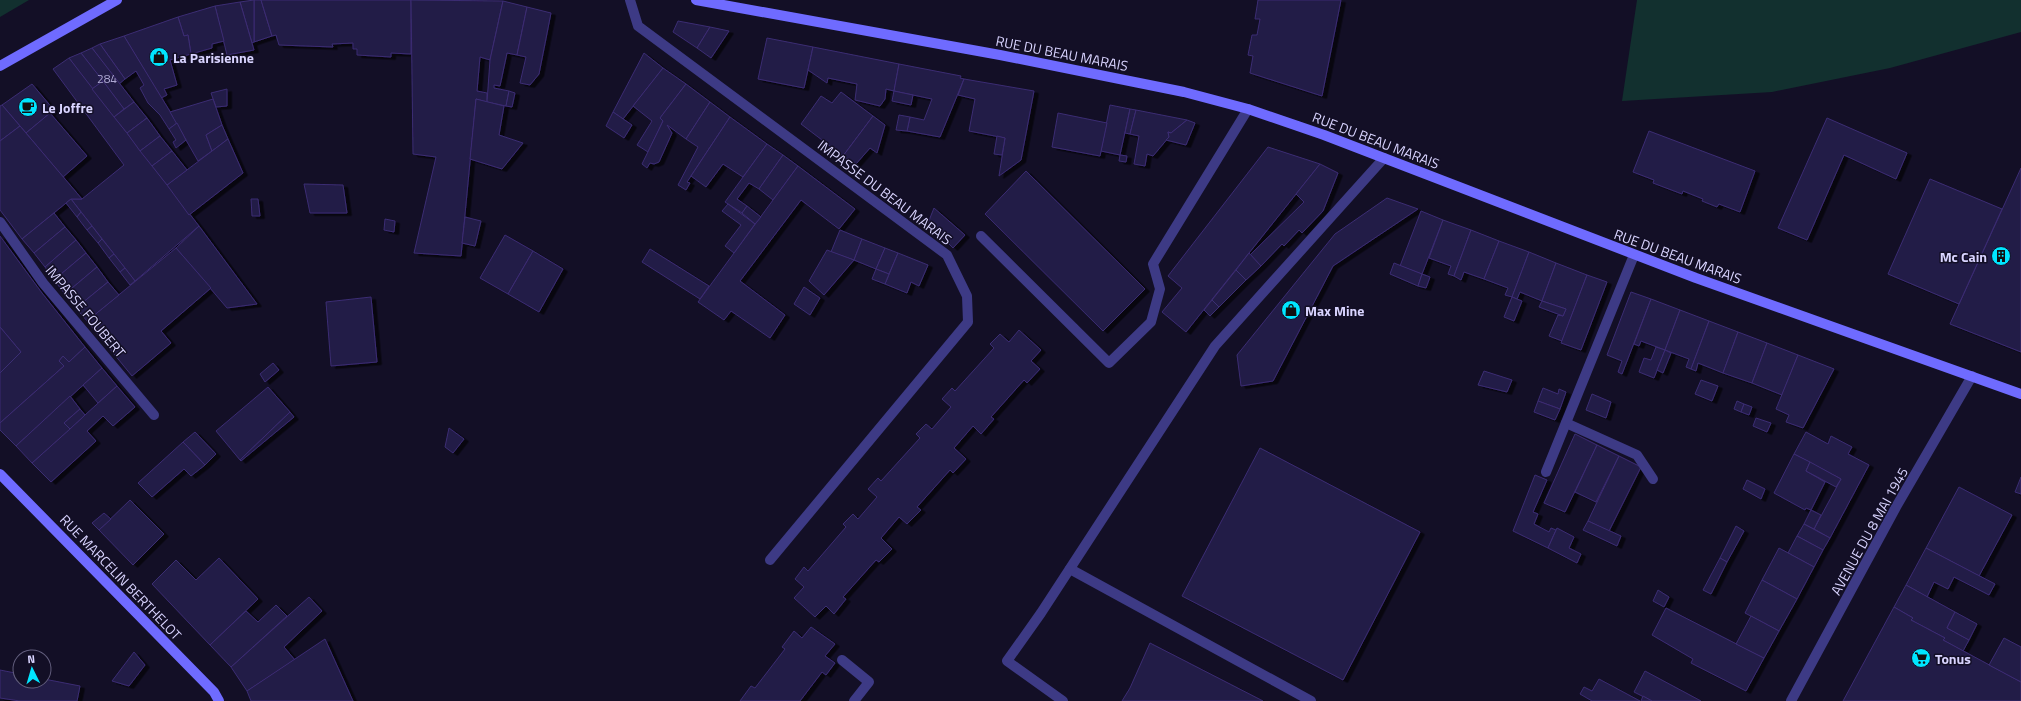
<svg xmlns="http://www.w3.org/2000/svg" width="2021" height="701" font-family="'Titillium Web',sans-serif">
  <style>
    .green { fill: #12302f }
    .building { fill: #241b47; stroke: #3b2d73; filter: url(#shadow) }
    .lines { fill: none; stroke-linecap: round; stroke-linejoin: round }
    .lane { stroke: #3d3a85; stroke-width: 10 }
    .street { stroke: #3d3a85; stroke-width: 10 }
    .secondary { stroke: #6f6bff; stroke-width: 10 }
    .labels { text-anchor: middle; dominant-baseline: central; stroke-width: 3; stroke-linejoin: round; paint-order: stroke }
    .number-label { font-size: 12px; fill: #aca6d1 }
    .street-label { font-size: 14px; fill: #d9d4ff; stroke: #130f26 }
    .poi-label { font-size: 14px; font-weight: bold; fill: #d9d4ff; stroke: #130f26; text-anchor: start }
  </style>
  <defs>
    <filter id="shadow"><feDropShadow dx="4.5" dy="2.5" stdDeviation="0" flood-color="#0009"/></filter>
  </defs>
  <rect width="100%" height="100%" fill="#130f26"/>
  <g class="green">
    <path d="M0 0H29L0 17Z"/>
    <path d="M1637 0H2021V32L1890 68 1772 92 1622 101Z"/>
  </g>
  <g class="building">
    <path d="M254 0H261L272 36 254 42Z"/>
    <path d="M254 0V42L252 43 240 2Z"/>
    <path d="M261 0H411V54L391 53V57L357 55V49H353V43L332 44 333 47 279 45 276 35 272 36Z"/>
    <path d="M411 0 503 1 490 60 480 57 477 91 487 93V102L476 99 461 256 414 253 436 157 413 154Z"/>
    <path d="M1258 0H1341L1322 96 1250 73 1253 56 1248 55 1252 35H1257L1260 19H1255Z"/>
    <path d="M503 1 527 7 517 55 507 53 500 86 494 85V88L509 91 506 106 487 102 490 60Z"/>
    <path d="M240 2 254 50 227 55 215 6Z"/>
    <path d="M215 6 224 41 212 44V48L191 54 188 35 184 36 178 17Z"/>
    <path d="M527 7 551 13 539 74 530 85 520 83 526 57 517 55Z"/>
    <path d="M178 17 184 36 188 35 191 54 170 60 177 85 164 89 167 95 161 98 124 36Z"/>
    <path d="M678 21 710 27 697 48 673 32Z"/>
    <path d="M710 27 729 31 711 58 697 48Z"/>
    <path d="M124 36 177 123 169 129 160 115 148 103 140 88 144 85 136 71 125 79 100 44Z"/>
    <path d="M767 38 813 47 804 88 758 79Z"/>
    <path d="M100 44 125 79 119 84 92 48Z"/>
    <path d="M813 47 899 64 894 91 886 89 885 99 880 106 855 100 857 84 828 78 827 83 808 70Z"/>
    <path d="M92 48 134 102 124 109 81 53Z"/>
    <path d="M81 53 103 81 92 89 69 58Z"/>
    <path d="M644 53 663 68 623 119 613 112Z"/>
    <path d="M69 58 199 226 135 281 71 199H82L124 165 53 69Z"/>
    <path d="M899 64 961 76 960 78 964 79 940 137 907 131 910 117 924 120 932 99 894 91Z"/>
    <path d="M663 68 686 84 660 118 663 121 648 152 637 145 652 121 633 106Z"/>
    <path d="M964 79 1034 91 1021 160 999 176 1005 138 969 131 975 99 958 95Z"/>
    <path d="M103 81 124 109 114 117 92 89Z"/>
    <path d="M32 84 54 110 26 133 2 105Z"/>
    <path d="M686 84 710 102 686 139 667 125 672 133 659 162 654 164 650 163 647 168 642 164 663 121 660 118Z"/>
    <path d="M227 89V106L216 107 211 93Z"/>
    <path d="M509 91 515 93 512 107 506 106Z"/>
    <path d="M894 91 913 95 911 105 892 101Z"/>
    <path d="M841 92 873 116 843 156 801 124 821 96 832 103Z"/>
    <path d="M213 99 222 125 206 135 212 151 198 161 170 112Z"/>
    <path d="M476 99 504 106 499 135 523 143 502 169 470 159Z"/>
    <path d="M134 102 147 118 127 133 114 117Z"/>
    <path d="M710 102 730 117 687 182 690 183 686 190 678 185 698 147 686 139Z"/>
    <path d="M2 105 20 126 0 141V106Z"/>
    <path d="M1110 105 1130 109 1120 155 1101 151Z"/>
    <path d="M1130 109 1136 110 1130 134 1125 133Z"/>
    <path d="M1136 110 1187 120 1171 133 1168 132 1169 137 1153 156 1147 154 1145 166 1134 164 1139 136 1130 134Z"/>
    <path d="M613 112 632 125 624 138 606 126Z"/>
    <path d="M50 113 87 156 63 177 26 133Z"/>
    <path d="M1058 113 1107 123 1100 156 1052 147Z"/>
    <path d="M899 115 910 117 907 131 896 130Z"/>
    <path d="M873 116 885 125 877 153 870 148 856 164 843 156Z"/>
    <path d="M730 117 767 144 743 177 723 164 706 187 691 176Z"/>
    <path d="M147 118 160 136 140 151 127 133Z"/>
    <path d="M1827 118 1907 153 1896 179 1844 155 1807 240 1778 228Z"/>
    <path d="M1187 120 1195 123 1186 145 1166 140 1169 137 1168 132 1171 133Z"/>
    <path d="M177 123 186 140 176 148 173 142 176 140 169 129Z"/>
    <path d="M222 125 228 139 212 151 206 135Z"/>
    <path d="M20 126 82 199H71L22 239 0 210V141Z"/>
    <path d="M1649 131 1755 171 1740 212 1719 204 1717 207 1702 201 1703 199 1683 191 1682 194 1653 183 1654 180 1633 172Z"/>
    <path d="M160 136 172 151 152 166 140 151Z"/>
    <path d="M997 136 1005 138 1002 155 994 154Z"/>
    <path d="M228 139 243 173 189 215 167 185Z"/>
    <path d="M767 144 783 155 759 189 749 183 737 199 747 206 742 213 725 202Z"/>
    <path d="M1268 147 1320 164 1186 332 1162 312 1182 288 1168 276Z"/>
    <path d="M172 151 187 170 167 185 152 166Z"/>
    <path d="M783 155 798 166 773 200 759 189Z"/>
    <path d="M1120 155 1127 156 1126 162 1119 161Z"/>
    <path d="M1320 164 1338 173 1323 211 1302 233 1299 230 1284 246 1282 244 1261 266 1250 255 1304 202 1296 194Z"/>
    <path d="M798 166 855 209 839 229 801 200 740 281 785 315 770 338 731 311 724 320 698 302Z"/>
    <path d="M2021 168V352L1950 324Z"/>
    <path d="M1026 171 1145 289 1103 331 985 214Z"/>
    <path d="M1930 179 2002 209 1959 304 1888 274Z"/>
    <path d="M304 184 343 185 347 213H310Z"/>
    <path d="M1387 198 1418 209 1333 266 1273 381 1241 386 1237 355 1335 234Z"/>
    <path d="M71 199 81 212 77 217 66 203Z"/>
    <path d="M251 199H258L260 216H252Z"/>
    <path d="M728 204 755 224 734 253 725 246 741 225 722 211Z"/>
    <path d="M747 206 761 217 755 224 742 213Z"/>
    <path d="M934 208 965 235 953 248 928 223Z"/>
    <path d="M1421 211 1443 220 1422 274 1400 266Z"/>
    <path d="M81 212 92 226 87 230 77 217Z"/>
    <path d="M54 213 65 227 34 253 22 239Z"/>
    <path d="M465 217 481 221 475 246 462 243Z"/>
    <path d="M385 219 395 221 394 232 384 230Z"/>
    <path d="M1443 220 1471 230 1454 276 1448 274 1451 266 1429 258Z"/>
    <path d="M92 226 102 239 98 243 87 230Z"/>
    <path d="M199 226 257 304 227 308 176 248Z"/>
    <path d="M65 227 76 240 45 267 34 253Z"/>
    <path d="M840 230 862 239 854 260 831 252Z"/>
    <path d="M1471 230 1499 241 1484 279 1464 272 1461 280 1454 276Z"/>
    <path d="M505 235 533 251 508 294 480 278Z"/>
    <path d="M0 236 42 293 85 347 69 362 63 356 59 361 64 366 0 423V373L21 352 0 327Z"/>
    <path d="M102 239 114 254 109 258 98 243Z"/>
    <path d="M862 239 885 248 876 269 854 260Z"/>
    <path d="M76 240 86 253 54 280 45 267Z"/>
    <path d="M1499 241 1529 252 1512 297 1505 295 1508 288 1484 279Z"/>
    <path d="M176 248 211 288 161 331 171 343 132 376 87 321Z"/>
    <path d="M885 248 898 253 889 274 876 269Z"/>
    <path d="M650 249 709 286 700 299 642 262Z"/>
    <path d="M827 250 854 260 824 295 809 281Z"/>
    <path d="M533 251 563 269 539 312 508 294Z"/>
    <path d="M1529 252 1556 263 1542 301 1520 292 1517 299 1512 297Z"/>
    <path d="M86 253 97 267 65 294 54 280Z"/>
    <path d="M898 253 928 265 919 286 911 282 907 293 885 284Z"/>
    <path d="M1249 253 1261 266 1246 280 1236 270Z"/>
    <path d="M114 254 125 268 120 272 109 258Z"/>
    <path d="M1394 263 1422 274 1418 286 1390 274Z"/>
    <path d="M1556 263 1587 275 1562 341 1549 336 1558 315 1563 316 1566 309 1542 301Z"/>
    <path d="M97 267 108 282 76 308 65 294Z"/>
    <path d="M125 268 135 281 130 285 120 272Z"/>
    <path d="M876 269 889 274 885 284 872 279Z"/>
    <path d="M1236 270 1246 280 1219 307 1212 300Z"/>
    <path d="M1422 274 1430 277 1426 288 1418 286Z"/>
    <path d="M1587 275 1607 282 1581 350 1561 343Z"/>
    <path d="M108 282 119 295 87 321 76 308Z"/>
    <path d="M804 287 820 298 810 315 794 304Z"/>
    <path d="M1631 292 1651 299 1622 374 1618 372 1622 361 1607 355Z"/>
    <path d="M371 297 377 362 331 366 326 302Z"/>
    <path d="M1512 297 1522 301 1514 321 1504 317Z"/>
    <path d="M1651 299 1680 310 1665 350 1641 341 1639 346 1634 344Z"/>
    <path d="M1212 300 1219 307 1210 316 1204 310Z"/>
    <path d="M1542 301 1566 309 1563 316 1539 307Z"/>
    <path d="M1680 310 1709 321 1691 369 1686 367 1689 359 1665 350Z"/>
    <path d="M1709 321 1738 332 1723 373 1698 363 1696 371 1691 369Z"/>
    <path d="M0 327 21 352 0 373Z"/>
    <path d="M1019 330 1041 350 1031 361 1040 369 1027 383 1024 380 991 417 994 419 981 434 973 426 954 448 966 459 953 473 950 470 917 507 921 510 907 524 899 517 881 538 892 549 879 562 876 560 843 597 846 599 834 614 826 606 815 617 794 598 804 587 795 579 804 567 808 571 846 527 843 524 853 514 858 519 877 497 868 489 878 478 881 481 920 438 916 434 926 424 932 429 951 407 942 399 952 388 955 391 994 348 990 344 1000 334 1009 342Z"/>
    <path d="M1738 332 1767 343 1752 383 1723 373Z"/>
    <path d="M1767 343 1798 355 1782 395 1752 383Z"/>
    <path d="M85 347 102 368 16 446 0 430V423L64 366 59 361 63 356 69 362Z"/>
    <path d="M1656 347 1665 350 1654 378 1639 372 1644 358 1651 360Z"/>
    <path d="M1665 350 1671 353 1663 373 1657 370Z"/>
    <path d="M1798 355 1834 369 1803 428 1786 422 1789 415 1776 409Z"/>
    <path d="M273 363 279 370 265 382 260 374Z"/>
    <path d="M102 368 117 386 98 403 83 385Z"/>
    <path d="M1484 371 1512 380 1507 392 1478 385Z"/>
    <path d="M1701 380 1718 386 1712 401 1695 394Z"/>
    <path d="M117 386 135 407 113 426 103 416 87 431 96 441 51 482 32 463Z"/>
    <path d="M268 387 290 412 240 460 216 431Z"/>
    <path d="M1543 388 1558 394 1559 389 1566 392 1560 409 1538 401Z"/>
    <path d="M1592 394 1611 402 1606 418 1586 410Z"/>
    <path d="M70 396 80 409 64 423 70 429 32 463 16 446Z"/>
    <path d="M1538 401 1560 409 1555 420 1534 412Z"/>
    <path d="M1737 401 1744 404 1741 412 1734 409Z"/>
    <path d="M1744 404 1752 407 1749 415 1741 412Z"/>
    <path d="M80 409 85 415 70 429 64 423Z"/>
    <path d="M290 412 294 417 241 461 240 460Z"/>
    <path d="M1756 418 1771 423 1767 432 1753 426Z"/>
    <path d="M449 428 464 439 453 453 445 447Z"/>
    <path d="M195 432 216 454 205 465 183 442Z"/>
    <path d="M1806 432 1828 444 1831 436 1852 447 1848 454 1869 465 1830 538 1814 529 1841 479 1794 454Z"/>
    <path d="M1575 434 1597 445 1565 512 1544 503Z"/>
    <path d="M183 442 205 465 191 476 184 469 152 497 138 483Z"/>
    <path d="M1597 445 1619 456 1596 502 1575 492Z"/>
    <path d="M1260 448 1420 532 1343 680 1182 596Z"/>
    <path d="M1794 454 1810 462 1806 471 1825 482 1811 510 1806 508 1805 510 1774 493Z"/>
    <path d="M1619 456 1641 467 1609 531 1588 521Z"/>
    <path d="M1810 462 1841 479 1836 487 1806 471Z"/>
    <path d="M1535 475 1547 480 1533 512 1538 514 1534 524 1549 532 1551 528 1556 530 1548 548 1513 531Z"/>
    <path d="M2021 477V494L2015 492Z"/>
    <path d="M1747 480 1765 489 1761 499 1743 489Z"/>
    <path d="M1959 487 2012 515 1979 576 1926 548Z"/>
    <path d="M130 500 164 534 133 565 99 530Z"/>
    <path d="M1811 510 1821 515 1814 529 1804 524Z"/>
    <path d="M104 513 111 519 99 530 92 523Z"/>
    <path d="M1588 521 1621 536 1617 546 1583 530Z"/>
    <path d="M1804 524 1830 538 1823 550 1797 536Z"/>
    <path d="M1736 526 1744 531 1727 562 1720 558Z"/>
    <path d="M1557 528 1574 537 1569 548 1581 554 1577 563 1548 548Z"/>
    <path d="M1797 536 1823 550 1814 567 1788 553Z"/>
    <path d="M1779 548 1814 567 1797 599 1762 580Z"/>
    <path d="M1926 548 1995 584 1989 595 1954 577 1948 589 1934 582 1927 597 1906 585Z"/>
    <path d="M219 558 258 599 210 645 152 584 176 560 196 580Z"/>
    <path d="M1720 558 1727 562 1711 594 1703 590Z"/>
    <path d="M1762 580 1797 599 1779 631 1745 613Z"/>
    <path d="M1906 585 1955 612 1947 628 1969 640 1963 651 1943 640 1945 638 1911 620 1913 618 1894 607Z"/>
    <path d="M1658 590 1669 597 1664 607 1653 601Z"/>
    <path d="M309 597 322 611 284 647 295 660 247 691 231 667Z"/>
    <path d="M276 605 287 616 231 667 210 645 246 611 258 622Z"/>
    <path d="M1894 607 1913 618 1911 620 1945 638 1943 640 2021 682V701H1843Z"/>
    <path d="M1666 608 1764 658 1746 691 1691 663 1693 659 1652 635Z"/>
    <path d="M1955 612 1977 624 1969 640 1947 628Z"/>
    <path d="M1751 616 1779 631 1764 658 1736 644Z"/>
    <path d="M811 627 835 644 825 656 835 663 826 675 822 672 800 701H740L751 686 755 688 785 649 782 647 794 631 802 638Z"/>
    <path d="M2004 638 2021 647V682L1989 665Z"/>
    <path d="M325 639 353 701H251L247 691Z"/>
    <path d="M1150 643 1263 701H1122L1130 688Z"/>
    <path d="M134 652 145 665 129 686 112 681Z"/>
    <path d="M0 670 20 674V681H44V679L80 686 77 701H20L0 698Z"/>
    <path d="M1645 671 1701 701H1652L1634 692Z"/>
    <path d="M1599 679 1640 701H1592L1580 694 1584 687 1592 691Z"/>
    <path d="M1643 696 1652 701H1641Z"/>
  </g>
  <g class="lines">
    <g class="lane">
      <path d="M0 222 43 283 154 415"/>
      <path d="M981 236 1109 363 1151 322 1160 289 1153 264 1248 109"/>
      <path d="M1566 423 1637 455 1653 479"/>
      <path d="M1546 472 1634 255"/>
      <path d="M1070 569 1311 701"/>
      <path d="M842 660 869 682 854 701"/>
      <path d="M1063 701 1007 661 1041 613 1215 346 1384 158"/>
    </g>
    <g class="street">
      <path d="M630 0 638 26 947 255 967 296 968 322 770 560"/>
      <path d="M1791 701 1896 507 1972 376"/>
    </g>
    <g class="secondary">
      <path d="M696 0 1000 55 1184 92 1248 109 1324 135 1696 278 2021 394"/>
      <path d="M0 66 117 0"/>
      <path d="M0 474 214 692 219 701"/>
    </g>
  </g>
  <defs>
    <symbol id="shop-disc" viewBox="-11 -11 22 22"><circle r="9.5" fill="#00e5ff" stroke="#130f26"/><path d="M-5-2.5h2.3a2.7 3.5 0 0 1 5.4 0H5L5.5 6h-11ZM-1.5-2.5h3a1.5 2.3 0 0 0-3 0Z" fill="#111"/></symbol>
    <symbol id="cafe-disc" viewBox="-11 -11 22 22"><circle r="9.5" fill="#00e5ff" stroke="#130f26"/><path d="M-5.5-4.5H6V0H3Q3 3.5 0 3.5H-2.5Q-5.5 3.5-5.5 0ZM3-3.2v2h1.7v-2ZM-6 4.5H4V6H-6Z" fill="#111"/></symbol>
    <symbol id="building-disc" viewBox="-11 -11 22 22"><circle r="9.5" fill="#00e5ff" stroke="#130f26"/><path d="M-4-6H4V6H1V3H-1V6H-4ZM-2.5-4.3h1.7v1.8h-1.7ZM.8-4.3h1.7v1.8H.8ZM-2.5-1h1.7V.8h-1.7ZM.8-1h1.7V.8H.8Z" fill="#111"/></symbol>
    <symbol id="supermarket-disc" viewBox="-11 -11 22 22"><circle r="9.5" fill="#00e5ff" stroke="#130f26"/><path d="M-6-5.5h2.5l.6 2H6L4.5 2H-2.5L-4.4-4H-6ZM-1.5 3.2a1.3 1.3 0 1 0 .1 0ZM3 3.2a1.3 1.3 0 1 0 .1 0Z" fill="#111"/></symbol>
  </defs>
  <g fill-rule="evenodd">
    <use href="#shop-disc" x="148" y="46" width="22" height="22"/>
    <use href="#cafe-disc" x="17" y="96" width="22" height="22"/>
    <use href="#building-disc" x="1990" y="245" width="22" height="22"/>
    <use href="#shop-disc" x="1280" y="299" width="22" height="22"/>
    <use href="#supermarket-disc" x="1910" y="647" width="22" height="22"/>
  </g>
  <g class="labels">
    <g class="number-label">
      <text x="107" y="78">284</text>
    </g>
    <g class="street-label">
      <text transform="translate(1062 53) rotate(11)">RUE DU BEAU MARAIS</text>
      <text transform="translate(1376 140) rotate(21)">RUE DU BEAU MARAIS</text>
      <text transform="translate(885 192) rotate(37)">IMPASSE DU BEAU MARAIS</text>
      <text transform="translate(1678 256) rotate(20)">RUE DU BEAU MARAIS</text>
      <text transform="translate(86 311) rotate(50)">IMPASSE FOUBERT</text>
      <text transform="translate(1869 531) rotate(-61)">AVENUE DU 8 MAI 1945</text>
      <text transform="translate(121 577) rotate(46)">RUE MARCELIN BERTHELOT</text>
    </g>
    <g class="poi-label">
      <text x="173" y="57">La Parisienne</text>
      <text x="42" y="107">Le Joffre</text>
      <text x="1987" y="256" text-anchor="end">Mc Cain</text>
      <text x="1305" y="310">Max Mine</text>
      <text x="1935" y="658">Tonus</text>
    </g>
  </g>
  <g transform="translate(32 669) rotate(355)"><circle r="19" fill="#130f26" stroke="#625e7d"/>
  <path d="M0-3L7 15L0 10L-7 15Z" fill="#00e5ff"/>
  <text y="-6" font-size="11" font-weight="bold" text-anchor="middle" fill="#d9d4ff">N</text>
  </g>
</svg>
